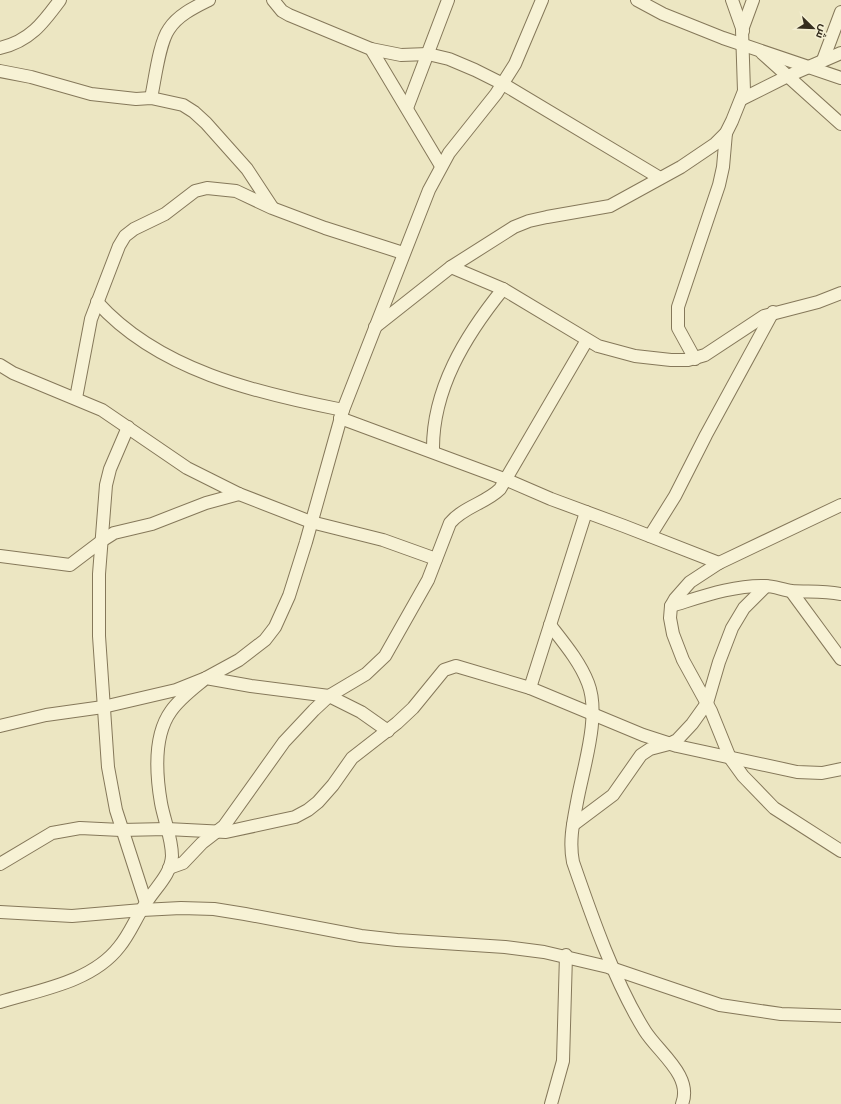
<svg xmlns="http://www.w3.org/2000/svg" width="841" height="1104" font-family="'Libre Baskerville',Cairo,serif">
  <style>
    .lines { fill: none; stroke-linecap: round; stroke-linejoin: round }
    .minor-casing { stroke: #85785a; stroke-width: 14 }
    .minor { stroke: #f7f2d5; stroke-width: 12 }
  </style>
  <rect width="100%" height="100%" fill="#ece6c2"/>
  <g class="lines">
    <defs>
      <g id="minor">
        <path d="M273 0 282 11 289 15 371 49 441 166"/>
        <path d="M637 0 663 14 723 38 841 78"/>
        <path d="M732 0 743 31"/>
        <path d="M0 48C30 41 43 23 60 0"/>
        <path d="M371 49 401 55 428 54 449 59 475 70 503 84 660 178"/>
        <path d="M762 53 841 124"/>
        <path d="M823 60 841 12"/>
        <path d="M0 71 31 77 91 94 136 99 151 98 183 105 194 112 206 123 247 169 272 207"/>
        <path d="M151 98C155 80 159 43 169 29 178 15 195 7 209 0"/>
        <path d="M742 99 788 76 841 53"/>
        <path d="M407 108 448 0"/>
        <path d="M451 267 503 289 598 346 635 356 671 360H688L705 355 764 316 818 302 841 293"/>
        <path d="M97 302C158 370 256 393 343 410"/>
        <path d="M375 327 451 267 514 227 529 221 547 217 610 206 681 167 715 144 726 133 732 121 744 91 742 30 753 0"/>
        <path d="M695 359 678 328V307L719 185 723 167 726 133"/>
        <path d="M0 365 13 373 102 410 187 468 239 494 311 522 383 540 436 559"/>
        <path d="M76 398 91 319 119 246 125 236 134 229 165 214 195 191 207 188 236 191 272 208 325 228 403 253"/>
        <path d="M340 418 507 480 551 499 624 526 719 563"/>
        <path d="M128 427 110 469 106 485 99 574V636L108 767 116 810 146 903"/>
        <path d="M433 451C432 390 465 336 503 289"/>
        <path d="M841 505 719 563 690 582 675 599 671 606 670 618 673 634 683 660 711 711 730 758 743 776 774 808 841 851"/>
        <path d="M650 536 675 496 706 435 773 312"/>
        <path d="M0 556 70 565 103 540 114 533 152 524 206 503 239 494"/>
        <path d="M791 591 841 659"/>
        <path d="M671 606C701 597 733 585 765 586 774 586 783 590 792 591 808 592 824 591 841 594"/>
        <path d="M550 625C564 643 580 662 588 683 601 716 583 768 577 802 573 823 569 842 573 862 592 917 615 983 645 1031 659 1053 693 1076 682 1104"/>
        <path d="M530 688 586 512"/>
        <path d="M0 726 46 715 103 707 176 690 206 678 239 660 265 640 275 627 289 596 306 542 343 410 429 190 449 153 496 94 515 64 542 0"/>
        <path d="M573 825 613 795 641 755 650 749 669 744 677 740 692 724 707 703 719 662 732 628 744 608 766 586"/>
        <path d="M0 864 52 833 80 828 121 830 167 829 226 832 295 817 308 810 318 802 333 785 352 758 397 723 413 708 444 670 456 666 530 688 643 735 677 746 797 772 822 773 841 769"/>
        <path d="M169 868 183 863 202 843 224 826 284 742 314 710 329 696 366 674 385 656 428 580 450 523C463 507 486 503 500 489L587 340"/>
        <path d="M0 912 72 916 142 910 181 908 214 909 245 914 361 936 397 940 505 947 544 952 608 967 720 1005 781 1014 841 1016"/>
        <path d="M0 1002C39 990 92 982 119 947 130 934 136 917 146 903 155 888 171 875 172 856 172 838 164 820 161 803 156 774 153 736 171 711 180 698 194 688 206 678L251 686 329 696 361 712 388 731"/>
        <path d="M551 1104 563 1061 566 955"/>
      </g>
    </defs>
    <use href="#minor" class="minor-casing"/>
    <use href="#minor" class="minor"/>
  </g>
  <g transform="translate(813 28) rotate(113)" stroke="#f4efd2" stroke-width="3" paint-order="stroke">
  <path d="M0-3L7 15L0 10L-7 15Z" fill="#352d1e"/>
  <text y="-6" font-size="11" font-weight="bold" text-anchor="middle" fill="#352d1e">ش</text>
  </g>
</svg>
